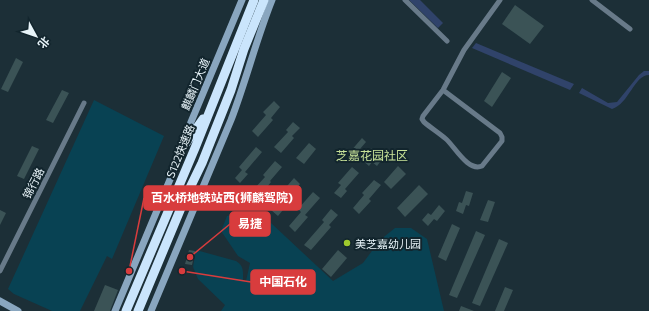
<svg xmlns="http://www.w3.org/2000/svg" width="649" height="311" font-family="Commissioner,'Noto Sans SC',sans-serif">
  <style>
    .green { fill: #084253 }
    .water { fill: #30436a }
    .building { fill: #3b5356 }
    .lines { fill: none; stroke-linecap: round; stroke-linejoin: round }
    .street { stroke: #687a89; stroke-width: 5 }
    .secondary { stroke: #89a6bf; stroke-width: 7 }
    .highway { stroke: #cae5fc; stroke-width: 9 }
    .poi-dot { fill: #9fca2d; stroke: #12252d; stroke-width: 1.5 }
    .labels { text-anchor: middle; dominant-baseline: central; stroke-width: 4; stroke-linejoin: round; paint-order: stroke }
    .street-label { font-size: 11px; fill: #e8f4f9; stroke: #12252d }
    .poi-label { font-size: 11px; fill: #e8f4f9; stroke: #12252d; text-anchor: start }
    .neighbourhood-label { font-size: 12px; fill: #c9e399; stroke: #12252d }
    .leader { fill: none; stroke: #d83c3d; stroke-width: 1.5 }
    .callout-dot { fill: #d83c3d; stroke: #12252d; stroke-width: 1.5 }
    .callout { fill: #d83c3d; stroke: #d83c3d; stroke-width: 1.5 }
    .callout-label { font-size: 12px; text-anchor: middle; font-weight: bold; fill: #fff }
  </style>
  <rect width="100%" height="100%" fill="#1c2f37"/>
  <g class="green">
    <path d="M94 100 164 136 112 259 107 256 80 311H52L14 294 8 289Z"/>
    <path d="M236 214 258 216 271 223 333 281 363 263 380 240 395 228H411L427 239 444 311H221L225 305 198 279 193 267 196 250 236 261C244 266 243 271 243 280L246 281 250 263 238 256 221 231 227 216Z"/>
  </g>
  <g class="water">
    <path d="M409 0H420L443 23 438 28Z"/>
    <path d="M476 43 574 84 570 90 472 48Z"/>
    <path d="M644 71H649V75C634 75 629 104 612 109L579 93 582 88 608 103 617 102 639 75Z"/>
  </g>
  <g class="building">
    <path d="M515 5 544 26 530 44 502 24Z"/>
    <path d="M16 58 23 62 8 92 1 89Z"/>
    <path d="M502 72 511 78 492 107 484 101Z"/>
    <path d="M62 90 69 93 53 123 46 120Z"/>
    <path d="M274 101 280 107 271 118 273 120 258 137 252 131 266 115 263 112Z"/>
    <path d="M293 122 300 128 292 136 294 138 281 153 274 147 288 132 286 130Z"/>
    <path d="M362 138 366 142 354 156 350 152Z"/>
    <path d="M309 143 316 149 304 164 296 158Z"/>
    <path d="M32 146 39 149 24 179 17 176Z"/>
    <path d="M256 147 262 152 245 172 248 174 240 183 235 178 242 170 239 167Z"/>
    <path d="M372 148 383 158 377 166 372 162 369 166 362 160Z"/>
    <path d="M275 161 282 167 270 181 271 182 260 196 253 190 265 177 263 175Z"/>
    <path d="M398 166 406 174 391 189 384 182Z"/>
    <path d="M352 167 359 173 345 189 347 191 341 198 334 193 341 185 338 183Z"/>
    <path d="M294 178 300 184 288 198 291 200 278 216 271 210 284 194 282 192Z"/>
    <path d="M374 180 381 185 369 199 371 201 359 214 353 208 364 195 362 193Z"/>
    <path d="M419 185 428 194 405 217 397 208Z"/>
    <path d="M466 191 473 193 469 206 466 205 463 214 456 211 459 202 462 203Z"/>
    <path d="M313 192 320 198 305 215 308 217 295 232 289 226 301 212 298 209Z"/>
    <path d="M488 200 495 202 488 222 480 220Z"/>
    <path d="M439 205 445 211 437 221 434 219 428 226 422 220 428 213 431 215Z"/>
    <path d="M331 209 338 215 329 225 331 227 311 250 304 245 324 222 322 220Z"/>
    <path d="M0 210 6 213 0 225Z"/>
    <path d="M452 224 460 228 446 261 438 257Z"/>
    <path d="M476 231 485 235 457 298 449 295Z"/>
    <path d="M499 239 508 243 480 306 472 303Z"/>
    <path d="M189 250 195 251 192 265 185 264Z"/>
    <path d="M338 250 347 258 331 277 322 269Z"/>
    <path d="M105 285 118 290 110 311H94Z"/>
    <path d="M505 287 513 290 504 311H495Z"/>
    <path d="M461 306 474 311H459Z"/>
  </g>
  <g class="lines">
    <g class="street">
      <path d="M405 0 447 41"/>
      <path d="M592 0 630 29"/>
      <path d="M443 90 500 133 502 137V141L482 166C468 172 455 147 446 139 439 133 431 128 424 122L422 119 423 116 443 90 464 50 500 0"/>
      <path d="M0 271 84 103"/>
    </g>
    <g class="secondary">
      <path d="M0 301 18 311"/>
      <path d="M115 311 184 146 191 122 242 0"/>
      <path d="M151 311 231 120C246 81 256 40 272 0"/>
    </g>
    <g class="highway">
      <path d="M184 146 203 119"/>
      <path d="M126 311 195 148 254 0"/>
      <path d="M138 311 186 196 202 163 231 90 244 49 264 0"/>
    </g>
  </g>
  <circle class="poi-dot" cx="347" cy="243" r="4"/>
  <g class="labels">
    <g class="street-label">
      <text transform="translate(195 84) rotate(-67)">麒麟门大道</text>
      <text transform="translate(180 151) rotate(-68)">S122快速路</text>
      <text transform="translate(33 183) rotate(-63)">锦行路</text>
    </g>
    <g class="poi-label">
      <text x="355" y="243">美芝嘉幼儿园</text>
    </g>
    <g class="neighbourhood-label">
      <text x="372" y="155">芝嘉花园社区</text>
    </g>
  </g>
  <path class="leader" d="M129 271L144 198M190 257L230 224M182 271L251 282"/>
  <g class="callout-dot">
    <circle cx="129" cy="271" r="4"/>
    <circle cx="190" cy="257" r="4"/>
    <circle cx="182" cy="271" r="4"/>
  </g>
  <g class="callout">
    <rect x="144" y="186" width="157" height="24" rx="4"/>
    <rect x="230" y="212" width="40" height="24" rx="4"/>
    <rect x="251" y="270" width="64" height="24" rx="4"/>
  </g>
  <g class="callout-label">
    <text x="222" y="202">百水桥地铁站西(狮麟驾院)</text>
    <text x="250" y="228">易捷</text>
    <text x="283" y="286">中国石化</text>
  </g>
  <g transform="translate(36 36) rotate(130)" stroke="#12252d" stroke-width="3" paint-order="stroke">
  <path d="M0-3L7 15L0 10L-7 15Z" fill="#e8f4f9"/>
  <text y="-6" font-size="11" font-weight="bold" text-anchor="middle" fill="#e8f4f9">北</text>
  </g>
</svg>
